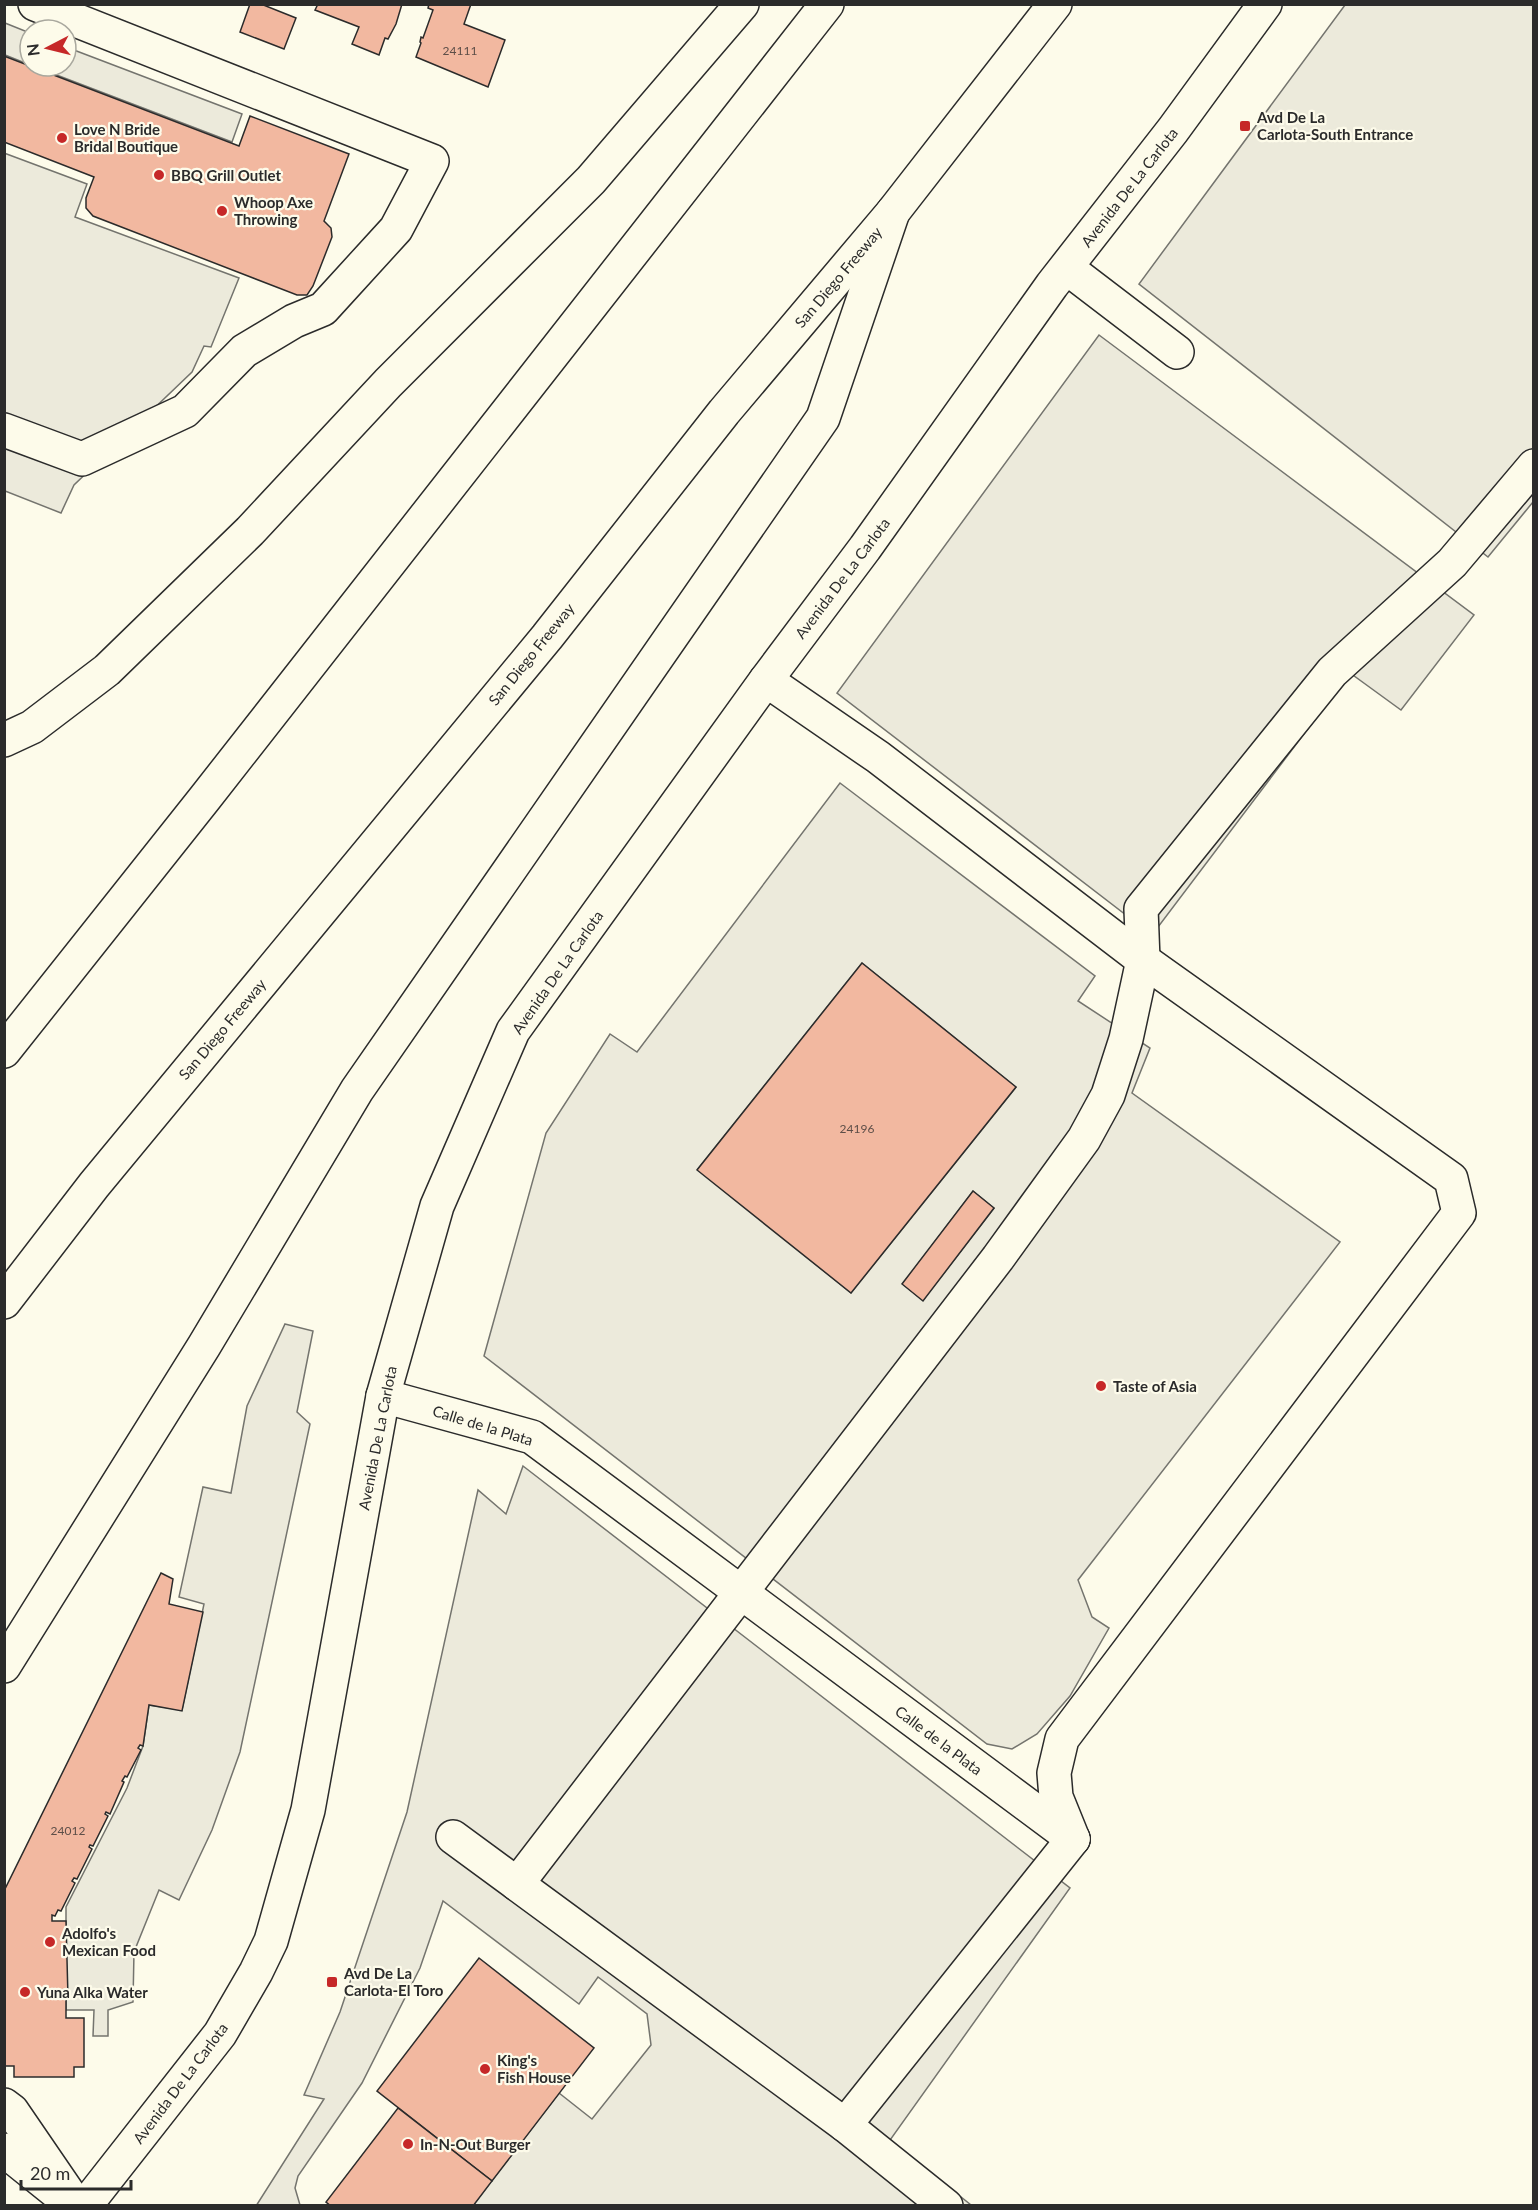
<svg xmlns="http://www.w3.org/2000/svg" width="1538" height="2210" font-family="Lato,sans-serif">
  <style>
    .parking { fill: #eceadb; stroke: #74746e; stroke-width: 1.5; fill-rule: evenodd }
    .building { fill: #f2b8a0; stroke: #2b2b2b; stroke-width: 1.5 }
    .lines { fill: none; stroke-linecap: round; stroke-linejoin: round }
    .minor-casing { stroke: #2b2b2b; stroke-width: 36 }
    .major-casing { stroke: #2b2b2b; stroke-width: 36 }
    .highway-casing { stroke: #2b2b2b; stroke-width: 36 }
    .minor { stroke: #fdfbea; stroke-width: 33 }
    .major { stroke: #fdfbea; stroke-width: 33 }
    .highway { stroke: #fdfbea; stroke-width: 33 }
    .poi-dot { fill: #c62828; stroke: #fdfbea; stroke-width: 2 }
    .labels { text-anchor: middle; dominant-baseline: central; stroke-width: 4.5; stroke-linejoin: round; paint-order: stroke }
    .number-label { font-size: 12px; fill: #5d4e48 }
    .poi-label { font-size: 15px; font-weight: bold; fill: #2b2b2b; stroke: #fdfbea; text-anchor: start }
    .street-label { font-size: 15px; fill: #2b2b2b; stroke: #fdfbea }
  </style>
  <rect width="100%" height="100%" fill="#fdfbea"/>
  <g class="parking">
    <path d="M1345 5H1533V502L1488 557 1139 284Z"/>
    <path d="M5 23 30 33V65L5 55Z"/>
    <path d="M66 47 242 114 232 142 33 66H66Z"/>
    <path d="M4 153 87 184 75 217 239 278 211 347 204 346 192 372 74 485 61 513 5 491Z"/>
    <path d="M1099 335 1474 615 1401 710 1350 673 1152 935 837 693Z"/>
    <path d="M840 783 1095 976 1078 1001 1150 1048 1132 1093 1340 1242 1078 1580 1092 1617 1109 1628 1070 1696 1037 1734 1012 1749 987 1744 484 1356 546 1133 610 1034 637 1052ZM862 963 1016 1087 851 1293 698 1169ZM973 1191 994 1208 923 1300 903 1284Z"/>
    <path d="M285 1324 313 1331 297 1412 310 1424 240 1752 212 1830 179 1900 159 1890 134 1952 133 2002 108 2010V2036H93L94 2010H66V1907L127 1788 143 1746 149 1705 182 1710 204 1604 179 1597 203 1487 231 1493 247 1406Z"/>
    <path d="M523 1466 1070 1888 890 2140 971 2205H473L559 2093 592 2119 651 2045 647 2014 598 1977 579 2004 443 1901 420 1968 362 2083 298 2176 295 2188 300 2205 256 2206 324 2099 304 2095 340 2012 407 1812 478 1490 506 1514Z"/>
  </g>
  <g class="building">
    <path d="M250 4H261L296 18 284 49 240 32Z"/>
    <path d="M318 4H402L396 24 388 39 385 38 379 55 352 44 359 27 315 10Z"/>
    <path d="M429 4H471L464 24 505 40 488 87 416 57 421 43 420 42 421 37 423 38 433 10 428 8Z"/>
    <path d="M4 56 239 146 250 116 349 154 324 221 331 228 332 237 313 286 307 295H297L93 216 86 208V198L94 177 4 142Z"/>
    <path d="M862 963 1016 1087 851 1293 697 1170Z"/>
    <path d="M973 1191 994 1208 923 1301 902 1284Z"/>
    <path d="M161 1573 173 1579 169 1604 203 1612 182 1711 149 1705 143 1746 140 1745 138 1748 141 1750 127 1777 125 1776 122 1781 124 1782 110 1814 106 1812 105 1814 108 1816 93 1846 90 1845 89 1847 92 1849 77 1879 74 1878 72 1881 75 1883 61 1911 58 1910 55 1916 52 1915V1921H66L68 1998H66V2018H84V2067H74V2077H14V2066H4V1891Z"/>
    <path d="M479 1958 594 2048 492 2181 377 2091Z"/>
    <path d="M398 2108 492 2181 473 2206H331L326 2202Z"/>
  </g>
  <g class="lines">
    <defs>
      <g id="minor">
        <path d="M1067 268 1177 352"/>
        <path d="M4 430 82 459 185 411 244 351 294 321 323 309 396 229 432 161 35 4"/>
        <path d="M766 680 878 757 1143 960 1451 1179 1459 1213 1062 1739 1054 1773 1056 1797 1073 1839"/>
        <path d="M383 1396 532 1437 1073 1839"/>
        <path d="M453 1837 845 2125 946 2206"/>
        <path d="M517 1884 998 1258 1084 1139 1108 1095 1126 1039 1143 960 1141 909 1332 672 1452 563 1534 466"/>
        <path d="M845 2125 1073 1839"/>
      </g>
      <g id="major">
        <path d="M4 2150 70 2203"/>
        <path d="M85 2206 220 2034 256 1972 271 1941 308 1810 383 1396 437 1206 513 1031 766 680 865 548 1052 285 1173 130 1265 4"/>
      </g>
      <g id="highway">
        <path d="M4 740 32 727 107 670 250 531 388 383 591 180 742 4"/>
        <path d="M4 1051 205 798 827 4"/>
        <path d="M4 1302 94 1185 547 637 724 412 893 212 1055 4"/>
        <path d="M4 1666 204 1346 357 1090 823 418 893 212"/>
        <path d="M4 2105 12 2111 77 2206"/>
      </g>
    </defs>
    <use href="#minor" class="minor-casing"/>
    <use href="#major" class="major-casing"/>
    <use href="#highway" class="highway-casing"/>
    <use href="#minor" class="minor"/>
    <use href="#major" class="major"/>
    <use href="#highway" class="highway"/>
  </g>
  <g class="poi-dot">
    <rect x="1239" y="120" width="12" height="12" rx="3"/>
    <circle cx="62" cy="138" r="6"/>
    <circle cx="159" cy="175" r="6"/>
    <circle cx="222" cy="211" r="6"/>
    <circle cx="1101" cy="1386" r="6"/>
    <circle cx="50" cy="1942" r="6"/>
    <rect x="326" y="1976" width="12" height="12" rx="3"/>
    <circle cx="25" cy="1992" r="6"/>
    <circle cx="485" cy="2069" r="6"/>
    <circle cx="408" cy="2144" r="6"/>
  </g>
  <g class="labels">
    <g class="number-label">
      <text x="460" y="50">24111</text>
      <text x="857" y="1128">24196</text>
      <text x="68" y="1830">24012</text>
    </g>
    <g class="poi-label">
      <text x="1257" y="117">Avd De La<tspan x="1257" dy="17">Carlota-South Entrance</tspan></text>
      <text x="74" y="129">Love N Bride<tspan x="74" dy="17">Bridal Boutique</tspan></text>
      <text x="171" y="175">BBQ Grill Outlet</text>
      <text x="234" y="202">Whoop Axe<tspan x="234" dy="17">Throwing</tspan></text>
      <text x="1113" y="1386">Taste of Asia</text>
      <text x="62" y="1933">Adolfo's<tspan x="62" dy="17">Mexican Food</tspan></text>
      <text x="344" y="1973">Avd De La<tspan x="344" dy="17">Carlota-El Toro</tspan></text>
      <text x="37" y="1992">Yuna Alka Water</text>
      <text x="497" y="2060">King's<tspan x="497" dy="17">Fish House</tspan></text>
      <text x="420" y="2144">In-N-Out Burger</text>
    </g>
    <g class="street-label">
      <text transform="translate(1129 187) rotate(-52)">Avenida De La Carlota</text>
      <text transform="translate(838 277) rotate(-50)">San Diego Freeway</text>
      <text transform="translate(842 578) rotate(-53)">Avenida De La Carlota</text>
      <text transform="translate(531 654) rotate(-51)">San Diego Freeway</text>
      <text transform="translate(557 972) rotate(-55)">Avenida De La Carlota</text>
      <text transform="translate(222 1029) rotate(-50)">San Diego Freeway</text>
      <text transform="translate(483 1425) rotate(17)">Calle de la Plata</text>
      <text transform="translate(377 1438) rotate(-79)">Avenida De La Carlota</text>
      <text transform="translate(939 1740) rotate(37)">Calle de la Plata</text>
      <text transform="translate(180 2083) rotate(-53)">Avenida De La Carlota</text>
    </g>
  </g>
  <rect width="1538" height="2210" fill="none" stroke="#2b2b2b" stroke-width="12"/>
  <g transform="translate(48 48) rotate(263)"><circle r="28" fill="#fdfbea" stroke="#a9a89e" stroke-width="1.5"/>
  <path d="M0-4.5L10 22L0 15L-10 22Z" fill="#c62828"/>
  <text y="-9" font-size="16" font-weight="bold" text-anchor="middle" fill="#2b2b2b">N</text>
  </g>
  <path d="M21 2180v9h110v-9" fill="none" stroke="#2b2b2b" stroke-width="3"/>
  <text x="30" y="2180" font-size="18" fill="#2b2b2b" stroke="#fdfbea" stroke-width="4.5" paint-order="stroke">20 m</text>
</svg>
